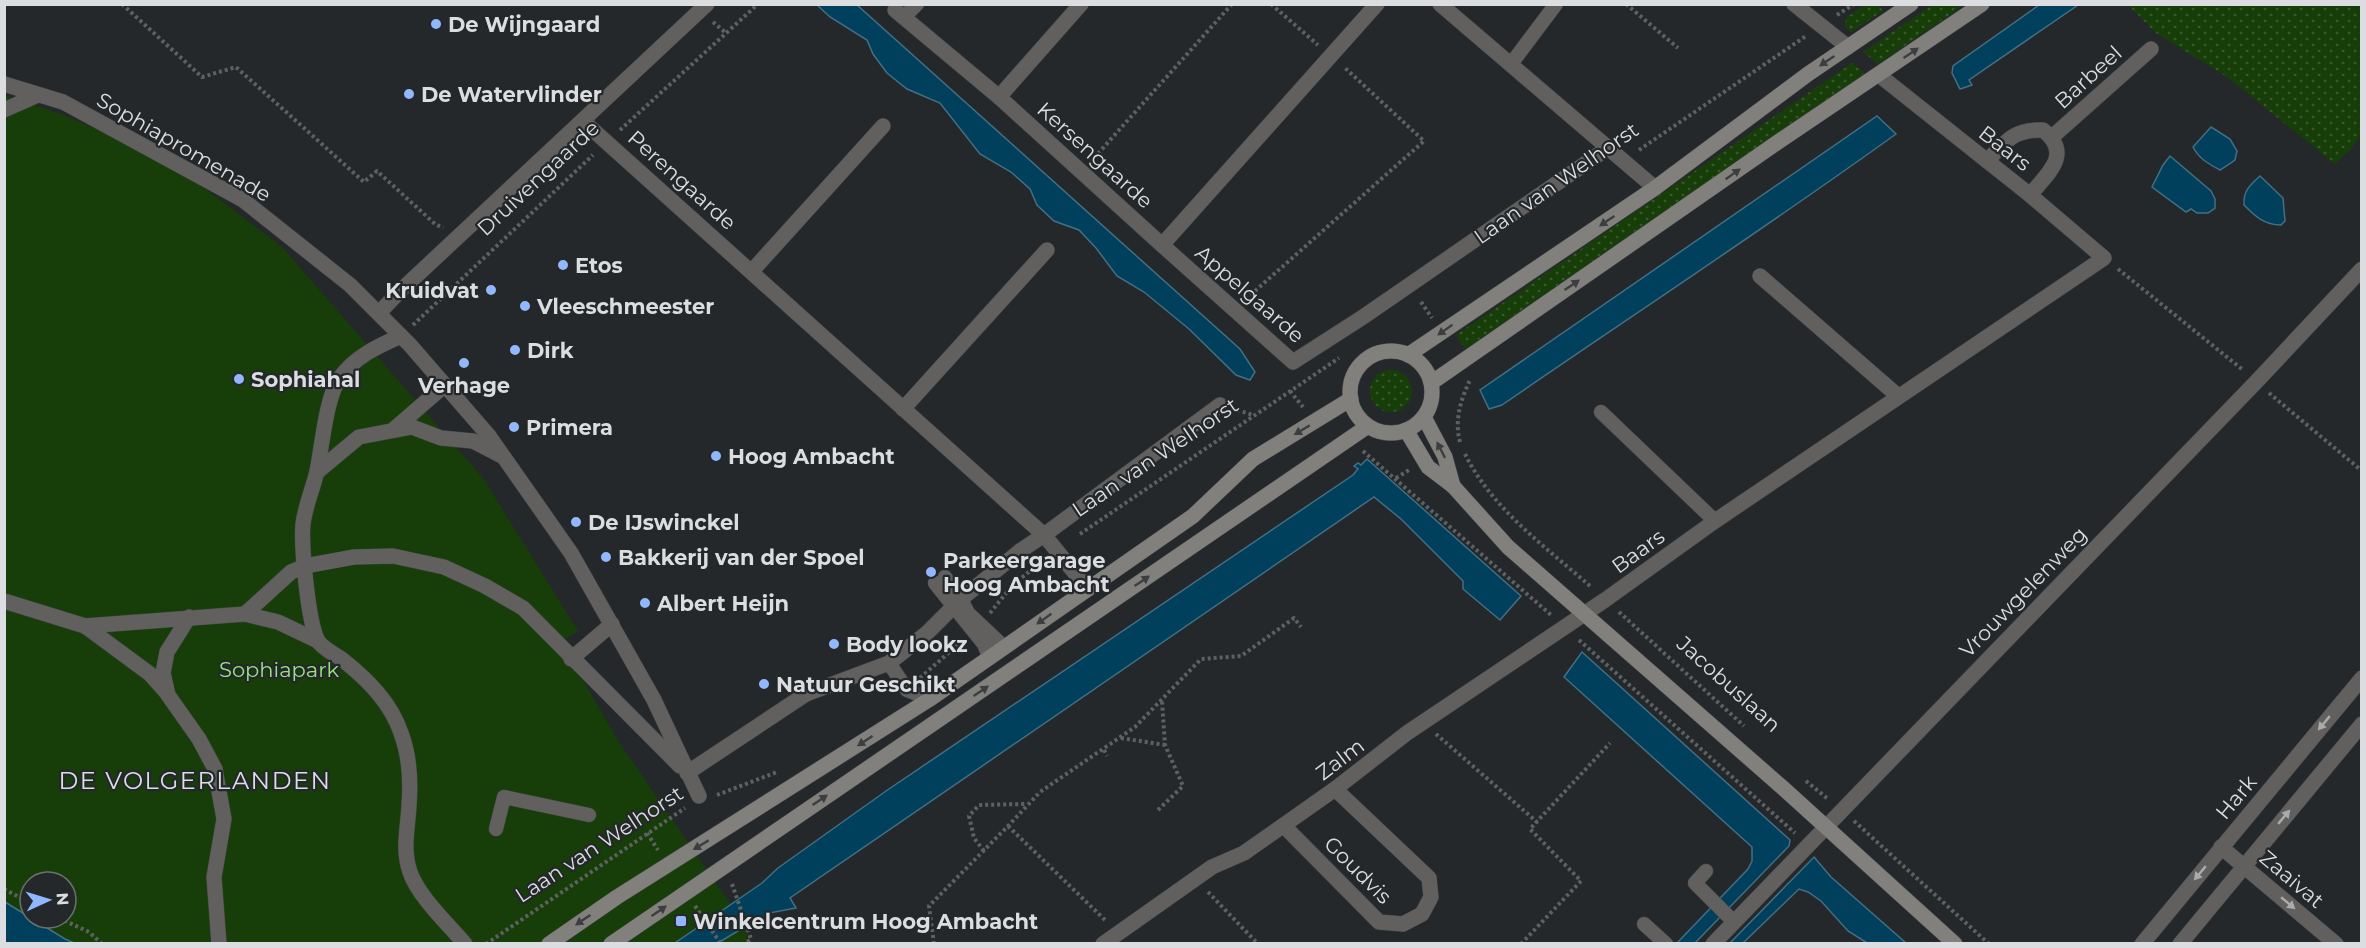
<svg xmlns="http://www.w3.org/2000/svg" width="2366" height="948" font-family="Montserrat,sans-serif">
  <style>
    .grass { fill: url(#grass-dots) }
    .park { fill: #173e08; fill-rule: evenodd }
    .water { fill: #00405c; stroke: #426f84; stroke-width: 1.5 }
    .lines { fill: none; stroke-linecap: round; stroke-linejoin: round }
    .service-casing { stroke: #414548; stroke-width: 15 }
    .pedestrian-casing { stroke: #414548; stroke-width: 16 }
    .minor-casing { stroke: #414548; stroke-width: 16 }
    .secondary-casing { stroke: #414548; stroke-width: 16 }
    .path { stroke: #5e6164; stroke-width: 4; stroke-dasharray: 3 3; stroke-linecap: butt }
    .service { stroke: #61605e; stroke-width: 14 }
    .pedestrian { stroke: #61605e; stroke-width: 15 }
    .minor { stroke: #61605e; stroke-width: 15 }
    .secondary { stroke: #82807d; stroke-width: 15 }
    .oneway { fill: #3c3e40 }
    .oneway2 { fill: #aaabac }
    .poi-dot { fill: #91b8fd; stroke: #24282b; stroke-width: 2 }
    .labels { text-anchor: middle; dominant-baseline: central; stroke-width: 4.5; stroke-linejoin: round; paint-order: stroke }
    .poi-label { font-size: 21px; font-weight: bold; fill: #dbdde0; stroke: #24282b; text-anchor: start }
    .street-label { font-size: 21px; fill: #dbdde0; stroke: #24282b }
    .park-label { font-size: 21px; fill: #97e581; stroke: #24282b }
    .quarter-label { font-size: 24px; letter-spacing: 1.5px; fill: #dadfe4; stroke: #24282b }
  </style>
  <defs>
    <pattern id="grass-dots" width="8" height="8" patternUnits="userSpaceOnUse" patternTransform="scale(1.5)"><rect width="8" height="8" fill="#173e08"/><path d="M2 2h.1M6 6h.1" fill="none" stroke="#38592c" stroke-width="1.8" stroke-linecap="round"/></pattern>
  </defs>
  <rect width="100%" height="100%" fill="#24282b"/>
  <g class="grass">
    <path d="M1865 5H1878L1883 11 1851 32 1844 26 1847 17Z"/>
    <path d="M1932 5H1964L1878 64 1863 52Z"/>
    <path d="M2128 5H2361V135L2350 150 2335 164 2227 77 2156 33Z"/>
    <path d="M1852 63 1865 73 1465 349 1456 335Z"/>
    <circle cx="1391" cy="391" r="21"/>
  </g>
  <path class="park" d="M5 95 64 115 170 162 282 247 483 478 578 631 561 642 617 739 746 927 747 943 5 944ZM30 882H66V918H30Z"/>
  <g class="water">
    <path d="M817 5H857L1240 349 1255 372 1250 380 1236 375 1189 329 1144 292 1117 276 1096 248 1079 230 1054 221 1037 205 1030 189 1011 172 980 154 940 103 907 89 887 73 873 54 867 40 830 17Z"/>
    <path d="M2039 5H2078L1969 80 1972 85 1960 89 1952 73 1953 66Z"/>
    <path d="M1877 116 1896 134C1767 227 1633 315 1502 405L1489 409 1480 390Z"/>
    <path d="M2211 127 2230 139 2237 151 2235 160 2220 170C2209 164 2199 159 2193 147Z"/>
    <path d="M2170 156 2211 191 2215 199V208L2208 213H2197L2191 209 2186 212 2152 187 2163 165Z"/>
    <path d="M2260 176 2283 198 2285 221 2281 225C2264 225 2255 216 2244 205 2243 191 2250 185 2260 176Z"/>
    <path d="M1367 459 1521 596 1500 620 1463 589V581L1401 519 1374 497 790 898 796 908 769 913V920L751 923 718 943H675L762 883 778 868 886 791 1353 475 1358 469 1354 466 1358 463 1361 465Z"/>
    <path d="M1582 652 1790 840 1789 846 1695 943H1677L1748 869 1752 861V847L1564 677Z"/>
    <path d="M1814 857 1831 877 1906 943H1867L1848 931 1821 901 1808 892 1799 889 1743 943H1730Z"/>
    <path d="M5 902 65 939 74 943H5Z"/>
  </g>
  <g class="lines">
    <defs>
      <g id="service">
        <path d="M904 17 917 4"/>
        <path d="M1511 64 1556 4"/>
        <path d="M1601 412 1715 521"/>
        <path d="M945 577 961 599 968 613 1004 647"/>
        <path d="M935 583 984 644 989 656"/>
        <path d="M889 663 907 690 930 699"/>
        <path d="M496 829 504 797 589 815"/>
        <path d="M1706 871 1695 883 1734 922"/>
        <path d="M1644 924 1666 944"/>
      </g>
      <g id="pedestrian">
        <path d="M4 84 63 102 243 200 350 285 410 345 489 436 571 553 654 700 699 796"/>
        <path d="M4 110 38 95"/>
        <path d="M379 313 398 293"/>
        <path d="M401 336C378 346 354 357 339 379 326 398 322 447 317 471 313 489 305 506 303 524 301 545 308 623 318 641 322 648 336 655 343 660 368 680 391 703 401 733 410 757 411 780 409 805 408 828 402 849 410 872 418 896 448 924 465 944"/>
        <path d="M393 430 445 385"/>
        <path d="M317 472 359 437 412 427 441 438 473 441 500 455"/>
        <path d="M1020 551 1044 535"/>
        <path d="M4 601 85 626 245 614 278 622 318 641"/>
        <path d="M245 614 291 572 305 566 354 557 393 556 444 567 485 586 523 608 680 766"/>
        <path d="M189 617 167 652 163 673 168 695 199 739 215 769 224 819 214 877 219 944"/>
        <path d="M85 626 150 674 166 692"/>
        <path d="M571 659 612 624"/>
        <path d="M687 773 806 694"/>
      </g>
      <g id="minor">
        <path d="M1377 4 1162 245 1293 362 1363 317 1608 148"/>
        <path d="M1440 4 1655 188"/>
        <path d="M1794 4 1848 47"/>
        <path d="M895 10 999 97 1162 245"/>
        <path d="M999 97 1081 4"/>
        <path d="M583 121 1044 535 1088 589"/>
        <path d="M2052 137 2151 49"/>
        <path d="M1987 161C2006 141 2014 129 2043 130 2073 154 2048 173 2030 195"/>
        <path d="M752 271 883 126"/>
        <path d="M1760 276 1898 396"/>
        <path d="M398 293 707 4"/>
        <path d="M903 409 1047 250"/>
        <path d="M1044 535 1220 405"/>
        <path d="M806 694 889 663 927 633 961 599 1020 551"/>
        <path d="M1284 826 1379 922 1403 924 1422 914 1431 897 1429 878 1335 789"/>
        <path d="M2221 847 2336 944"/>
        <path d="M1103 944 1212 867 1244 853 1335 789 1407 733 1605 600 1715 521 2104 258 2030 195 1879 75"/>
        <path d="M1713 944 2257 381 2362 269"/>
        <path d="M2142 944 2362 678"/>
        <path d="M2180 944 2362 724"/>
      </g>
      <g id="secondary">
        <circle cx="1391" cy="392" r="41"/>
        <path d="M1408 355 1655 188 1808 74 1911 4"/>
        <path d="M1431 383 1778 142 1982 4"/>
        <path d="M1424 417 1445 457 1453 486"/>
        <path d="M1406 430 1428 467 1453 486 1508 547 1783 788 1955 944"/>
        <path d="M549 944 617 897 930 699 1193 516 1253 459 1351 399"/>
        <path d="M611 944 1368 426"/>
      </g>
    </defs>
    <use href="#service" class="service-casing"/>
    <use href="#pedestrian" class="pedestrian-casing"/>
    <use href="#minor" class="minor-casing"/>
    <use href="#secondary" class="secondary-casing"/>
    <g class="path">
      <path d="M122 4 202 77 236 67 364 182 377 171 435 224 443 228"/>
      <path d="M1271 4 1318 45"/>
      <path d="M1626 4 1678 48"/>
      <path d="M1837 15 1854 4"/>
      <path d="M713 22 726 33"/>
      <path d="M620 130 758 4"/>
      <path d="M1639 150 1806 36"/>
      <path d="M1094 158 1232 4"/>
      <path d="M2118 269 2243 370"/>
      <path d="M1246 299 1424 141 1344 67"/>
      <path d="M1421 302 1432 318"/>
      <path d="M413 325 593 155"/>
      <path d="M1290 391 1303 407"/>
      <path d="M2269 393 2362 471"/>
      <path d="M1237 410 1253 415"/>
      <path d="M1460 442C1454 420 1461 399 1470 380"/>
      <path d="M1363 451 1551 615"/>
      <path d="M1465 454C1492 509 1546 547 1591 587"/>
      <path d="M1396 478 1409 470"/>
      <path d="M1080 534 1339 358"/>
      <path d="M1619 612 1744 726"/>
      <path d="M990 613 1012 586 1037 565"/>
      <path d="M1579 640 1795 833"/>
      <path d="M920 678 962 641"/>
      <path d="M1436 734 1537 822"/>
      <path d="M1121 738 1165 745"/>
      <path d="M1104 750 1107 756"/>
      <path d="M1806 781 1828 799"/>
      <path d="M717 795 777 772"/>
      <path d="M1158 810 1183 786 1165 745 1162 701"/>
      <path d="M1854 821 1989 944"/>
      <path d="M1008 826 1105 920"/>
      <path d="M647 833 658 850"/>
      <path d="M984 851 974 838 969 816 979 805 1027 804"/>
      <path d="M732 884 751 939 745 944"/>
      <path d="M4 889 30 903"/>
      <path d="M1208 892 1258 944"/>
      <path d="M695 906 721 944"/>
      <path d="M59 918 89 932 102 944"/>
      <path d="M486 944 685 808"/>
      <path d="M934 944 929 906 1008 826 1040 792 1135 727 1201 659 1241 656 1294 618 1301 627"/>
      <path d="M1521 944 1581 881 1530 829 1610 743"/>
    </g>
    <use href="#service" class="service"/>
    <use href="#pedestrian" class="pedestrian"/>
    <use href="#minor" class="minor"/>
    <use href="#secondary" class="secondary"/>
  </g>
  <defs><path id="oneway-solid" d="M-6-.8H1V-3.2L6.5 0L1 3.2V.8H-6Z" transform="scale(1.5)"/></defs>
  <g class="oneway">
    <use href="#oneway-solid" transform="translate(1911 53) rotate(-34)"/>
    <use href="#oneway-solid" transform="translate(1827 61) rotate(146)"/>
    <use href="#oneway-solid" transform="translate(1733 174) rotate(-35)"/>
    <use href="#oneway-solid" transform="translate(1607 221) rotate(146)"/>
    <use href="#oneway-solid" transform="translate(1572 285) rotate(-34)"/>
    <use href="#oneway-solid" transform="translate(1445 330) rotate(145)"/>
    <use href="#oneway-solid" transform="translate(1302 430) rotate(149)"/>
    <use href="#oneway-solid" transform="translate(1441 450) rotate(-117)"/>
    <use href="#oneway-solid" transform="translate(1142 581) rotate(-34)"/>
    <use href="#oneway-solid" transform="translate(1044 619) rotate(145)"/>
    <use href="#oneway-solid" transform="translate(981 691) rotate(-34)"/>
    <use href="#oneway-solid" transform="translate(865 741) rotate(147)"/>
    <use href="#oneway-solid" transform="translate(820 800) rotate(-34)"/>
    <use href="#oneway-solid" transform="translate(701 845) rotate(149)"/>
    <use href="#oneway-solid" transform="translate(659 911) rotate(-34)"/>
    <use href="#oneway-solid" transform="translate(583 920) rotate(146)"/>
  </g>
  <g class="oneway2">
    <use href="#oneway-solid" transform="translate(2324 723) rotate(130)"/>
    <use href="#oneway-solid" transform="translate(2284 817) rotate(-50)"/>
    <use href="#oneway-solid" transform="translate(2200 873) rotate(130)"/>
    <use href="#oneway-solid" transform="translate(2288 903) rotate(40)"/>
  </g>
  <g class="poi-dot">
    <circle cx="436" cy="24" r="6"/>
    <circle cx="409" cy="94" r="6"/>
    <circle cx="563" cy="265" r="6"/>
    <circle cx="491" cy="290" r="6"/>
    <circle cx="525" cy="306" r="6"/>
    <circle cx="515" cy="350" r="6"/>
    <circle cx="464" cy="363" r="6"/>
    <circle cx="239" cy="379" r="6"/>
    <circle cx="514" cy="427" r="6"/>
    <circle cx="716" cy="456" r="6"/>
    <circle cx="576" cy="522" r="6"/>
    <circle cx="606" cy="557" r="6"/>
    <circle cx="931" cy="572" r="6"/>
    <circle cx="645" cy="603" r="6"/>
    <circle cx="834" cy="644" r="6"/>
    <circle cx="764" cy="684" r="6"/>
    <rect x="675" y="915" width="12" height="12" rx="3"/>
  </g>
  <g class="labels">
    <g class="poi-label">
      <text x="448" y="24">De Wijngaard</text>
      <text x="421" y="94">De Watervlinder</text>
      <text x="575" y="265">Etos</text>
      <text x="479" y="290" text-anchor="end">Kruidvat</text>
      <text x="537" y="306">Vleeschmeester</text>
      <text x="527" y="350">Dirk</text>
      <text x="251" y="379">Sophiahal</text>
      <text x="464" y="385" text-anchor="middle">Verhage</text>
      <text x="526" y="427">Primera</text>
      <text x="728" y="456">Hoog Ambacht</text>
      <text x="588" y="522">De IJswinckel</text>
      <text x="618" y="557">Bakkerij van der Spoel</text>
      <text x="943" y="560">Parkeergarage<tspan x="943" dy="24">Hoog Ambacht</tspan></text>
      <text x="657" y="603">Albert Heijn</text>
      <text x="846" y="644">Body lookz</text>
      <text x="776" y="684">Natuur Geschikt</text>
      <text x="693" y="921">Winkelcentrum Hoog Ambacht</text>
    </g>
    <g class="street-label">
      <text transform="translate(2088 77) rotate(-42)">Barbeel</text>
      <text transform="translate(184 147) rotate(30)">Sophiapromenade</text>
      <text transform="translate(2005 148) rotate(38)">Baars</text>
      <text transform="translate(1095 155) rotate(42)">Kersengaarde</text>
      <text transform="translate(538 178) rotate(-43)">Druivengaarde</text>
      <text transform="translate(682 180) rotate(42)">Perengaarde</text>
      <text transform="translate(1556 183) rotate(-35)">Laan van Welhorst</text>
      <text transform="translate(1250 294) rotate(41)">Appelgaarde</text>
      <text transform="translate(1155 457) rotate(-34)">Laan van Welhorst</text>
      <text transform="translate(1638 551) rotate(-36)">Baars</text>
      <text transform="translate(2023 592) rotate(-46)">Vrouwgelenweg</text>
      <text transform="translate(1729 684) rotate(42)">Jacobuslaan</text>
      <text transform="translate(1340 759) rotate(-37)">Zalm</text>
      <text transform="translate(2236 797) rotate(-50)">Hark</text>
      <text transform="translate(599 844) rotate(-33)">Laan van Welhorst</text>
      <text transform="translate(1358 870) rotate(45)">Goudvis</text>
      <text transform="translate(2292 879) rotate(40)">Zaaivat</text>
    </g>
    <g class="park-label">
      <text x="279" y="669">Sophiapark</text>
    </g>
    <g class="quarter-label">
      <text x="195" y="780">DE VOLGERLANDEN</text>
    </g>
  </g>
  <rect width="2366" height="948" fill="none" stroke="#dbdde0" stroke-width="12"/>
  <g transform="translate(48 900) rotate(86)"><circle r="28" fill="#24282b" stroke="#6d7073" stroke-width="1.5"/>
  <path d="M0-4.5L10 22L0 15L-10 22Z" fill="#91b8fd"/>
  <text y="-9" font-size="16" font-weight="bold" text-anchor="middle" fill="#dbdde0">N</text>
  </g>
</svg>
